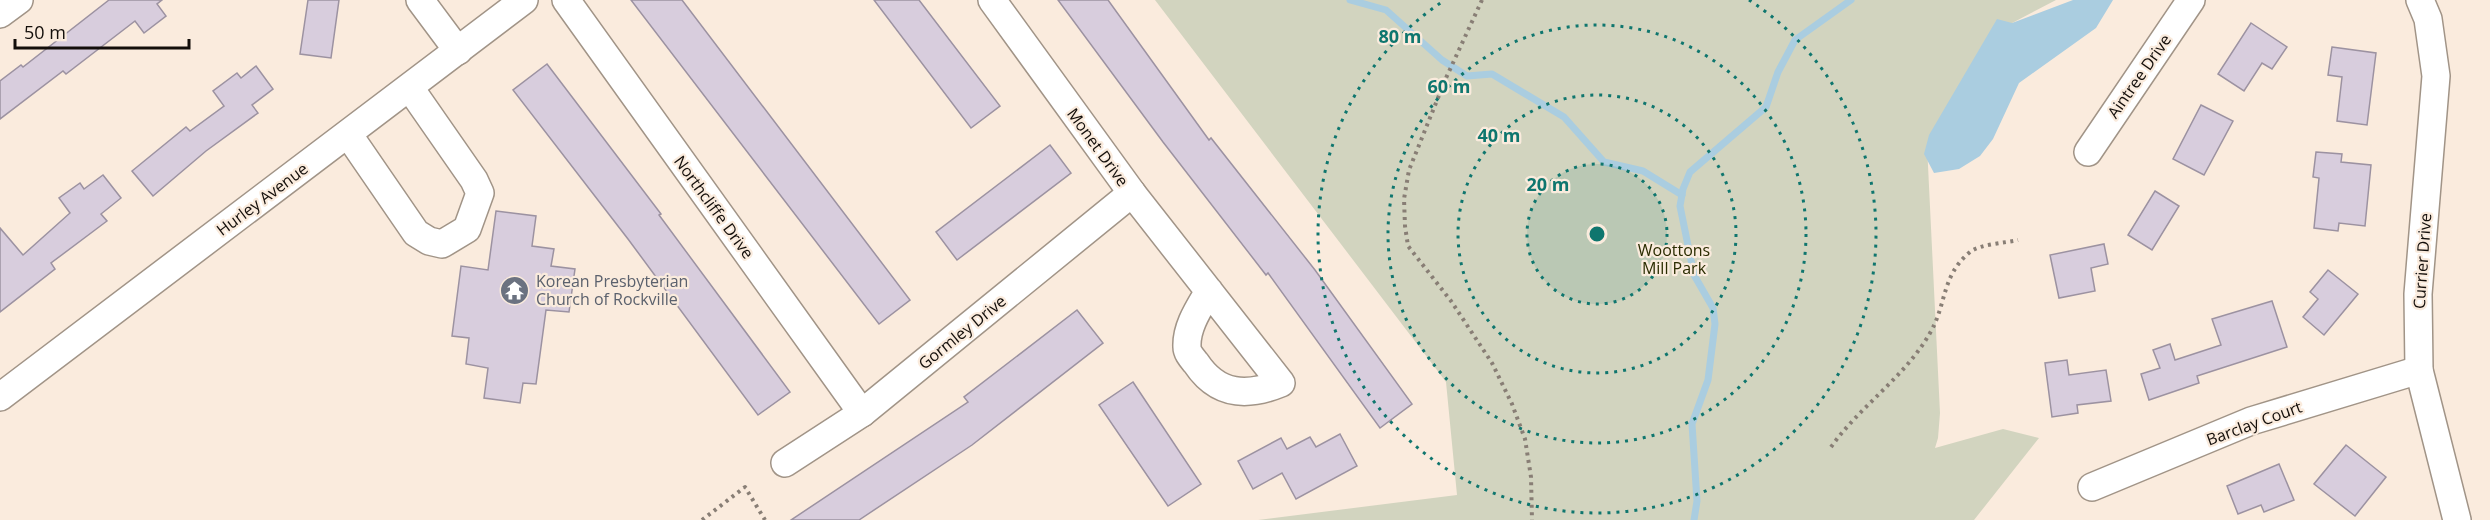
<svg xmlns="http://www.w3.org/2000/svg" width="2490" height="520" font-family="'Open Sans',sans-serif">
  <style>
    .green { fill: #d2d4bf }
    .water { fill: #aacde0 }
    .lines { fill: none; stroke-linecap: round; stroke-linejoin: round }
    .stream { stroke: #aacde0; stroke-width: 7 }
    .building { fill: #d8cddd; stroke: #9c92a1; stroke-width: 1.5 }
    .minor-casing { stroke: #a19487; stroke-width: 30 }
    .path { stroke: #887e75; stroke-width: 4; stroke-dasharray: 3 4.5; stroke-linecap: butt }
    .minor { stroke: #fff; stroke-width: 27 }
    .ring { fill: none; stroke: #0f766e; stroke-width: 3; stroke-dasharray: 3 6 }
    .labels { text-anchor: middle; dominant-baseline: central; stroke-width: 4.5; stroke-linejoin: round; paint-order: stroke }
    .street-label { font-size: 16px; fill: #130e0a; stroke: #faebdd }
    .park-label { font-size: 16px; fill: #2a2c01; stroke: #faebdd }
    .worship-label { font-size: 16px; fill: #5b616d; stroke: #faebdd; text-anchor: start }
    .centre { fill: #0f766e; stroke: #faebdd; stroke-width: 3 }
    .ring-label { font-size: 18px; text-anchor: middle; font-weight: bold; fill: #0f766e; stroke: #faebdd; stroke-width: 4.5; stroke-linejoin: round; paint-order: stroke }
  </style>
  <rect width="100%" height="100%" fill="#faebdd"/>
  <path class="green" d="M1155 0H2056L1995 32 1927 145 1940 413 1938 438 1935 448 2003 429 2039 438 1974 520H1258L1457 495 1446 382Z"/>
  <path class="water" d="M2073 0H2113L2096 28 2019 83 1993 139 1980 156 1959 169 1934 173 1924 154 1929 135 1997 19 2012 23Z"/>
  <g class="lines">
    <g class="stream">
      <path d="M1350 0 1386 10 1442 60 1467 76 1492 74 1564 117 1604 162 1643 171 1682 195"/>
      <path d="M1694 520 1697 501 1692 424 1708 380 1715 324 1713 308 1694 275 1680 206 1683 189 1690 172 1766 107 1778 72 1795 40 1851 0"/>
    </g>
  </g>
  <g class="building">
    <path d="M109 0H162L157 4 166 16 144 33 135 21 66 74 63 71 0 119V81L21 65 23 67Z"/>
    <path d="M308 0H339L331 58 300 54Z"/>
    <path d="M631 0H682L910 300 879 324Z"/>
    <path d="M874 0H919L1000 106 971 128Z"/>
    <path d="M1058 0H1108L1209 140 1211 138 1315 270 1412 404 1380 428 1268 273 1266 275 1163 142Z"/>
    <path d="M2251 23 2287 47 2272 69 2262 63 2244 91 2218 74Z"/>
    <path d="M2332 47 2376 53 2367 125 2337 121 2342 77 2328 75Z"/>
    <path d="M547 64 661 214 659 215 790 392 758 415 628 239 513 90Z"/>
    <path d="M256 66 273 89 252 105 258 113 206 151 153 196 132 171 186 127 190 131 224 106 213 91 237 73 241 78Z"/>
    <path d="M2201 105 2233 121 2204 175 2173 159Z"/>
    <path d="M1050 145 1071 173 957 260 936 232Z"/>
    <path d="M2316 152 2342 154 2341 162 2371 165 2365 226 2339 223 2338 231 2314 228 2319 178 2313 177Z"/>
    <path d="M103 175 121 198 101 214 107 221 51 263 55 269 0 312V228L23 255 70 213 59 198 80 183 84 189Z"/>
    <path d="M2155 191 2179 206 2152 250 2128 235Z"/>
    <path d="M496 211 536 216 532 246 554 249 551 266 575 269 569 312 546 310 536 384 523 383 520 403 484 398 488 368 466 364 469 338 452 336 461 266 488 270Z"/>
    <path d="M2104 244 2108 264 2091 268 2095 291 2059 298 2050 255Z"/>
    <path d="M2328 270 2358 294 2324 335 2303 317 2318 299 2310 292Z"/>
    <path d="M2272 301 2287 347 2197 376 2199 383 2149 400 2141 374 2160 368 2153 350 2170 344 2175 360 2221 345 2212 319Z"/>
    <path d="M1077 310 1103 343 972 445 859 520H791L968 402 964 397Z"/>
    <path d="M2067 360 2069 375 2106 370 2111 401 2077 405 2078 413 2052 417 2045 363Z"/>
    <path d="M1133 382 1201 484 1168 506 1099 405Z"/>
    <path d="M1340 434 1357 466 1296 499 1282 473 1253 489 1238 461 1281 438 1287 449 1310 437 1316 447Z"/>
    <path d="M2346 445 2386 477 2355 516 2314 484Z"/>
    <path d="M2279 464 2294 500 2264 512 2261 505 2238 514 2227 486Z"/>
  </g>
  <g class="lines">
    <defs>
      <g id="minor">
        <path d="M420 0 458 51"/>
        <path d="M566 0 862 413"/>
        <path d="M992 0 1132 193 1281 383C1247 397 1218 396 1196 363 1192 358 1187 353 1187 347 1186 327 1199 308 1209 291"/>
        <path d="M2420 0 2428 19 2436 76 2418 294 2419 370 2457 520"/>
        <path d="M0 14 19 0"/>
        <path d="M348 134 416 233 429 241 442 244 467 229 480 193 474 180 410 88"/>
        <path d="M2088 152 2191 0"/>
        <path d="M0 397 524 0"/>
        <path d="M785 463 862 413 1132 193"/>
        <path d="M2092 487 2251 421 2419 370"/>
      </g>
    </defs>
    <use href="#minor" class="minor-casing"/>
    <g class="path">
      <path d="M1482 0 1446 78 1409 170 1404 199 1405 226 1408 246 1451 301 1492 363 1512 404 1525 439 1531 477 1532 520"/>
      <path d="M1831 447C1860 406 1905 377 1930 333 1947 304 1941 276 1970 252 1980 244 2005 243 2018 240"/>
      <path d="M702 520 745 487 765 520"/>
    </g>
    <use href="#minor" class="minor"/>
  </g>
  <circle cx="1597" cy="234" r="70" fill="#0f766e" fill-opacity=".12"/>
  <g class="ring">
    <circle cx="1597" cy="234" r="70"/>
    <circle cx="1597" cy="234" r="139"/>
    <circle cx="1597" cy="234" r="209"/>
    <path d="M1749 0A279 279 0 1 1 1445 0"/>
  </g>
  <defs>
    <symbol id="temple-disc" viewBox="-11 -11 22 22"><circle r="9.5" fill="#6b7280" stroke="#faebdd"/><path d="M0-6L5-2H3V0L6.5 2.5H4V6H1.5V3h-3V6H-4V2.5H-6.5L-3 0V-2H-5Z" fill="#fff"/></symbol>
  </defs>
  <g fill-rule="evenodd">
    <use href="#temple-disc" x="498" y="274" width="33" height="33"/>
  </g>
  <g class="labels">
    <g class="street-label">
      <text transform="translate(2139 76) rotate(-55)">Aintree Drive</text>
      <text transform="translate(1098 147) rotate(54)">Monet Drive</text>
      <text transform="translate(262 199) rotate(-37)">Hurley Avenue</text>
      <text transform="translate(714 207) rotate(54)">Northcliffe Drive</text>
      <text transform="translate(2422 261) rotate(-86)">Currier Drive</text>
      <text transform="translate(962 332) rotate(-39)">Gormley Drive</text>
      <text transform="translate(2254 423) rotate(-20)">Barclay Court</text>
    </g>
    <g class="park-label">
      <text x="1674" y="250">Woottons<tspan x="1674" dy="18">Mill Park</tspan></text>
    </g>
    <g class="worship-label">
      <text x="536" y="281">Korean Presbyterian<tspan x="536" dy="18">Church of Rockville</tspan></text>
    </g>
  </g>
  <circle cx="1597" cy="234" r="9" class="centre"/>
  <g class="ring-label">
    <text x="1400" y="43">80 m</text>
    <text x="1449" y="93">60 m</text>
    <text x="1499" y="142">40 m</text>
    <text x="1548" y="191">20 m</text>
  </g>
  <path d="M15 39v9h174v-9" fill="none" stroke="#130e0a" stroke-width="3"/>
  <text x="24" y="39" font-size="18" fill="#130e0a" stroke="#faebdd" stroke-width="4.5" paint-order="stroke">50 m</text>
</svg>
